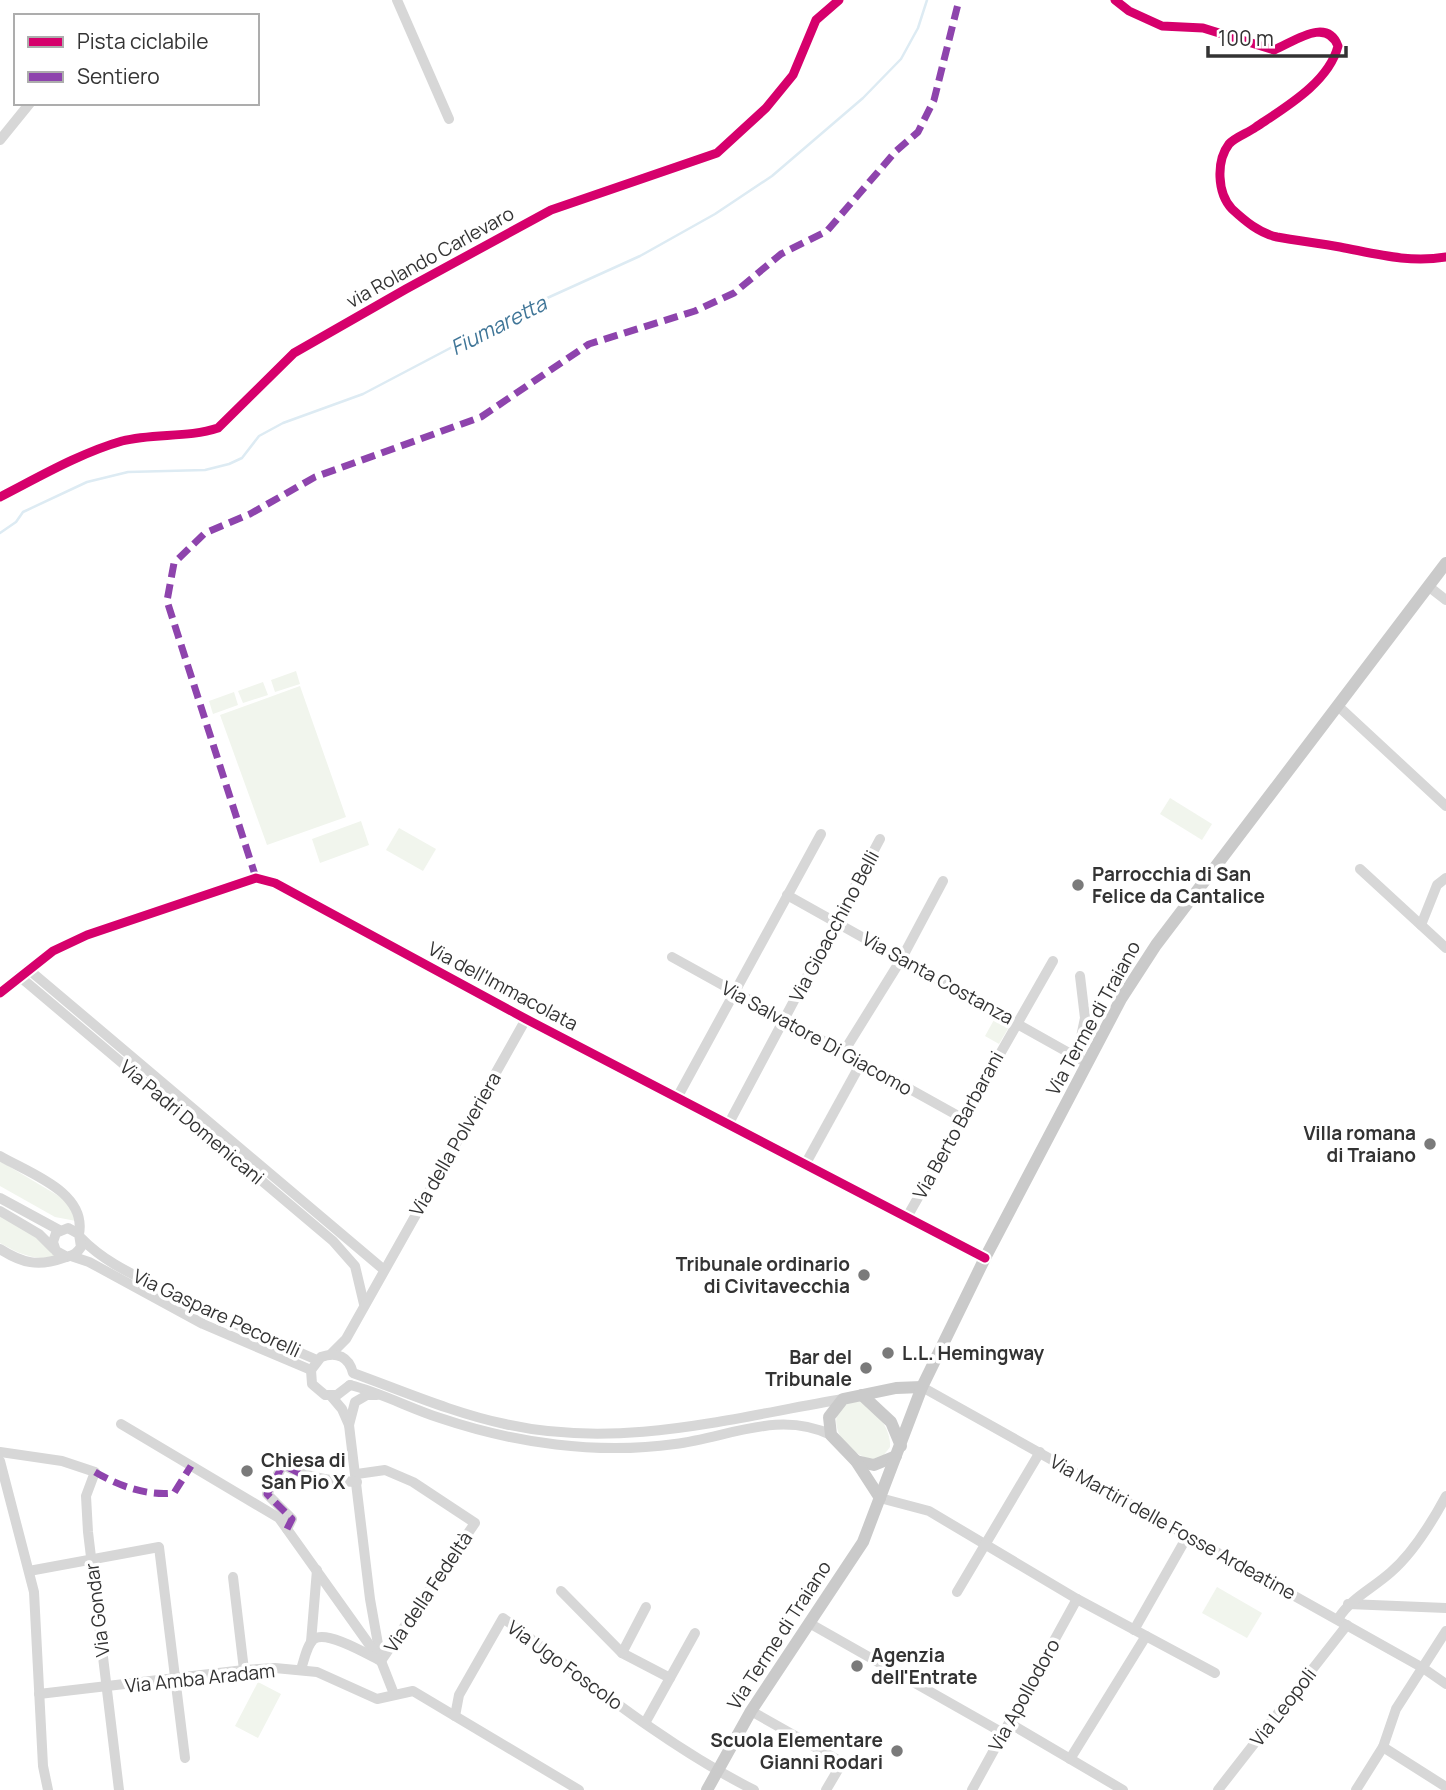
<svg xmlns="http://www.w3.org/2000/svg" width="1446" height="1790" font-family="Manrope,sans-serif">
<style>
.green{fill:#f1f5ed}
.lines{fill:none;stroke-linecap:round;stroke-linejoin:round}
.stream{stroke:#ddebf3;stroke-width:2.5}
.minor{stroke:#d7d7d7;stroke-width:10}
.major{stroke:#cacaca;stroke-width:12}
.quiet{stroke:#8e44ad;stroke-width:7;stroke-dasharray:14 7;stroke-linecap:butt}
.cycleway-casing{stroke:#fff;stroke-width:13}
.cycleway{stroke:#d6006c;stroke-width:9}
.poi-dot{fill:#7a7a7a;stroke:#fff;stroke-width:2.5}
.labels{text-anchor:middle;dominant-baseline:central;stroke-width:7;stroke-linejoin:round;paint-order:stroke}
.street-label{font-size:19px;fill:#333;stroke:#fff}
.poi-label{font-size:19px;font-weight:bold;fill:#333;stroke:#fff;text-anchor:start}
.water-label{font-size:21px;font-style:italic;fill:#3f7597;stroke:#fff}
</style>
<rect width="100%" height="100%" fill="#fff"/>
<g class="green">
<path d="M296,671L300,684L275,692L271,680Z"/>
<path d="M263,682L268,695L243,703L238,691Z"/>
<path d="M300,686L346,817L267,845L220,715Z"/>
<path d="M234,692L238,705L213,714L209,701Z"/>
<path d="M1170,798L1212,824L1202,840L1160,814Z"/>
<path d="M361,821L369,845L320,863L312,839Z"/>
<path d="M399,828L436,849L423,871L386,850Z"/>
<path d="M995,1018L1009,1027L999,1044L985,1036Z"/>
<path d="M0,1161L67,1201L76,1221L55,1217L0,1186Z"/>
<path d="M0,1215L38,1237L58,1258C34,1260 21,1255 0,1243Z"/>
<path d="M860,1401C876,1410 891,1428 890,1447L883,1456L874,1460C848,1455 825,1428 842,1403Z"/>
<path d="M1217,1587L1262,1613L1247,1638L1202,1613Z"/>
<path d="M258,1682L281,1694L258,1738L235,1726Z"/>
</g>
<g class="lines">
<path class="stream" d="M0,533L16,522L23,512L87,482L128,472L205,470L229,464L242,458L259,436L283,423L363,394L534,304L640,256L715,214L772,176L863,98L901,59L918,28L927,0"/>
<g class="minor">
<path d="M397,0L449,119"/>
<path d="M1115,0L1129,11L1162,26L1203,28L1274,50C1295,41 1327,17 1338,46C1329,82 1286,107 1256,127C1248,133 1235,137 1229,144C1216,161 1217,193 1232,209C1245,221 1259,233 1277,237C1298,241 1319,243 1340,247C1377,254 1408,263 1446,257"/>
<path d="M0,140L30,103"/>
<path d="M0,497C39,477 80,453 122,441C154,433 188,438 218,428L294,353L406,289L551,210L717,153L766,108L793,75L816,20L839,0"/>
<path d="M1428,586L1446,600"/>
<path d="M1338,706L1446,806"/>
<path d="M1360,869L1446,948"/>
<path d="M787,895L1087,1063"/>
<path d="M1421,925L1437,885L1446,878"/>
<path d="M672,957L962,1118"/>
<path d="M28,969L383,1269"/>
<path d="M19,976L333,1241L355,1266L364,1304"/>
<path d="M0,993L53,951L87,935L256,878L275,883L526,1019L985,1258"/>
<path d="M843,1053L902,958L943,881"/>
<path d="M1077,1056L1085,1018L1080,976"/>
<path d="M678,1096L821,834"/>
<path d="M729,1123L880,839"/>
<path d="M0,1156C29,1173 87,1192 79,1234"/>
<path d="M806,1163L861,1063"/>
<path d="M0,1198L59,1230"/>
<path d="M0,1211L39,1234L54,1249"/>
<path d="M907,1217L1053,961"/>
<path d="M81,1238C104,1262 134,1275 164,1290C214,1315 265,1338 317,1360"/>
<path d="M0,1249C22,1263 38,1267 63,1258C72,1255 76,1255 81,1247L79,1234L68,1228L56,1233L53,1242L56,1251L67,1257"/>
<path d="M71,1256L89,1262L203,1324L311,1370"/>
<path d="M331,1354L346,1339L526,1019"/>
<path d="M311,1370L321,1357C337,1351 349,1357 353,1373C403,1391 453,1413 505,1424C620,1450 730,1418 843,1399"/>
<path d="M311,1370L312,1384L325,1395H337L350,1385"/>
<path d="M350,1385C382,1393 409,1408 440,1418C514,1443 597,1455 675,1444C729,1437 779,1410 831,1435"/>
<path d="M922,1387L1423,1668L1446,1684"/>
<path d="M331,1396L342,1409L349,1425L370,1599L381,1661L394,1694"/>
<path d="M121,1424L279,1518L381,1661"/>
<path d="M349,1425L355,1402L367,1395H377"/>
<path d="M0,1452L62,1461L95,1472L86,1496L88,1532L119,1790"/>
<path d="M0,1461L34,1592L43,1766L48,1790"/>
<path d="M357,1474L385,1470L413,1482L475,1523L381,1661"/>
<path d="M880,1498L929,1511L1077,1599L1215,1673"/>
<path d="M287,1529L292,1519L267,1494L283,1465C308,1478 330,1481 357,1482"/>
<path d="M29,1571L159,1547L185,1758"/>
<path d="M233,1577L244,1670"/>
<path d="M561,1591L622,1653L670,1678"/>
<path d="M957,1592L1040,1452"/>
<path d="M1348,1604L1446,1608"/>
<path d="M1338,1619C1351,1598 1372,1589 1391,1572C1413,1553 1432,1522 1446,1496"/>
<path d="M809,1623L1003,1733"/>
<path d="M1134,1630L1188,1535"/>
<path d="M311,1642L317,1570"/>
<path d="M622,1653L646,1607"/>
<path d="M301,1669C304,1661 307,1644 314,1639C327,1630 367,1654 381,1661"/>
<path d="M39,1694L244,1670L275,1668L317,1672L377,1699L413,1691L579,1790"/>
<path d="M751,1711L838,1760L839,1768L826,1790"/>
<path d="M455,1716L459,1695L503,1618C584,1678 664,1745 754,1790"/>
<path d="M645,1723L695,1633"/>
<path d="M1009,1723L1123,1790"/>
<path d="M1383,1747L1446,1787"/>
<path d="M1070,1759L1146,1636"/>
<path d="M972,1790L1077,1599"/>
<path d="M1218,1790L1347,1625"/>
<path d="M1356,1790L1383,1747L1396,1709L1446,1631"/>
</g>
<g class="major">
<path d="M862,1395L891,1422L901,1446"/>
<path d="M856,1461L874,1465L896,1456"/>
<path d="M880,1498L856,1461L831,1435L829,1417L843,1399L896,1388L922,1387"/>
<path d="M707,1790L751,1711L863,1542L922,1387L985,1258L1121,999L1156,945L1446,563"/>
</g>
<g class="quiet">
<path d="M256,878L167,601L174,563L205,533L250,514L315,477L481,417L589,344L695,311L734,293L781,254L827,231L896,151L918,132L934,100L959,0"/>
<path d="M95,1472C119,1486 146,1496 174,1493L191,1466"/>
<path d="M287,1529L292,1519L267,1494L283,1465L303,1475"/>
</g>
<defs>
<g id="cycleway">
<path d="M1115,0L1129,11L1162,26L1203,28L1274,50C1295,41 1327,17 1338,46C1329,82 1286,107 1256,127C1248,133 1235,137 1229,144C1216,161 1217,193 1232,209C1245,221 1259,233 1277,237C1298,241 1319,243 1340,247C1377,254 1408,263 1446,257"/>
<path d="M0,497C39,477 80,453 122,441C154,433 188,438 218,428L294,353L406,289L551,210L717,153L766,108L793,75L816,20L839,0"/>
<path d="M0,993L53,951L87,935L256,878L275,883L526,1019L985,1258"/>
</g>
</defs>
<use href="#cycleway" class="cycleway-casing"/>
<use href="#cycleway" class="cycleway"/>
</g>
<g class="poi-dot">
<circle cx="1078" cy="885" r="7"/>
<circle cx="1430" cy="1144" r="7"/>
<circle cx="864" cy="1275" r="7"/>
<circle cx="888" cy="1353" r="7"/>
<circle cx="866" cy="1368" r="7"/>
<circle cx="247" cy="1471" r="7"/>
<circle cx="857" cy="1666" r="7"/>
<circle cx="897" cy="1751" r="7"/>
</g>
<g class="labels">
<g class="street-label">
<text transform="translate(430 257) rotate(-29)">via Rolando Carlevaro</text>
<text transform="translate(834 926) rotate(-62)">Via Gioacchino Belli</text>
<text transform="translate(938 978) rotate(29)">Via Santa Costanza</text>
<text transform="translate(503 986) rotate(28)">Via dell'Immacolata</text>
<text transform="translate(1093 1018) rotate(-61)">Via Terme di Traiano</text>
<text transform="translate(817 1038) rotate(29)">Via Salvatore Di Giacomo</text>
<text transform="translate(192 1122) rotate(40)">Via Padri Domenicani</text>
<text transform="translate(958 1125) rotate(-61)">Via Berto Barbarani</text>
<text transform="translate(455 1144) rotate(-60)">Via della Polveriera</text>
<text transform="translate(217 1313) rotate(25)">Via Gaspare Pecorelli</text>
<text transform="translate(1173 1527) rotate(29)">Via Martiri delle Fosse Ardeatine</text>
<text transform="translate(428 1592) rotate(-56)">Via della Fedeltà</text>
<text transform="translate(97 1610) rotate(-97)">Via Gondar</text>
<text transform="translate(779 1635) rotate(-57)">Via Terme di Traiano</text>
<text transform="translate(565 1665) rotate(36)">Via Ugo Foscolo</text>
<text transform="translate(200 1678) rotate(-6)">Via Amba Aradam</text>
<text transform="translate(1024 1695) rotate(-61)">Via Apollodoro</text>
<text transform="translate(1283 1707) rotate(-52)">Via Leopoli</text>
</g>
<g class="poi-label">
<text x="1092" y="874">Parrocchia di San<tspan x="1092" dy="22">Felice da Cantalice</tspan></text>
<text x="1416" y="1133" text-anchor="end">Villa romana<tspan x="1416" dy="22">di Traiano</tspan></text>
<text x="850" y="1264" text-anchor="end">Tribunale ordinario<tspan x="850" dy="22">di Civitavecchia</tspan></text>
<text x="902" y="1353">L.L. Hemingway</text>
<text x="852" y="1357" text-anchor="end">Bar del<tspan x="852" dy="22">Tribunale</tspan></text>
<text x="261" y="1460">Chiesa di<tspan x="261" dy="22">San Pio X</tspan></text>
<text x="871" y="1655">Agenzia<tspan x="871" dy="22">dell'Entrate</tspan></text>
<text x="883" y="1740" text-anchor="end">Scuola Elementare<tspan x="883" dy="22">Gianni Rodari</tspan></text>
</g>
<g class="water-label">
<text transform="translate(498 325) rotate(-27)">Fiumaretta</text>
</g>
</g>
<rect x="14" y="14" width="245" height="91" fill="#ffffff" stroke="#adadad" stroke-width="2"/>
<rect x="28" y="37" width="35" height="10" fill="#d6006c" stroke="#adadad" stroke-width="2"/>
<text x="77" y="49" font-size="21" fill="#333333">Pista ciclabile</text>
<rect x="28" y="72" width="35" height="10" fill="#8e44ad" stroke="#adadad" stroke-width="2"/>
<text x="77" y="84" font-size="21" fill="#333333">Sentiero</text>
<path d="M1208 46v10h138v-10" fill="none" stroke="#333333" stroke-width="3.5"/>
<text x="1218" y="46" font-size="21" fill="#333333" stroke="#ffffff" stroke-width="5" paint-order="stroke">100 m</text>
</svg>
